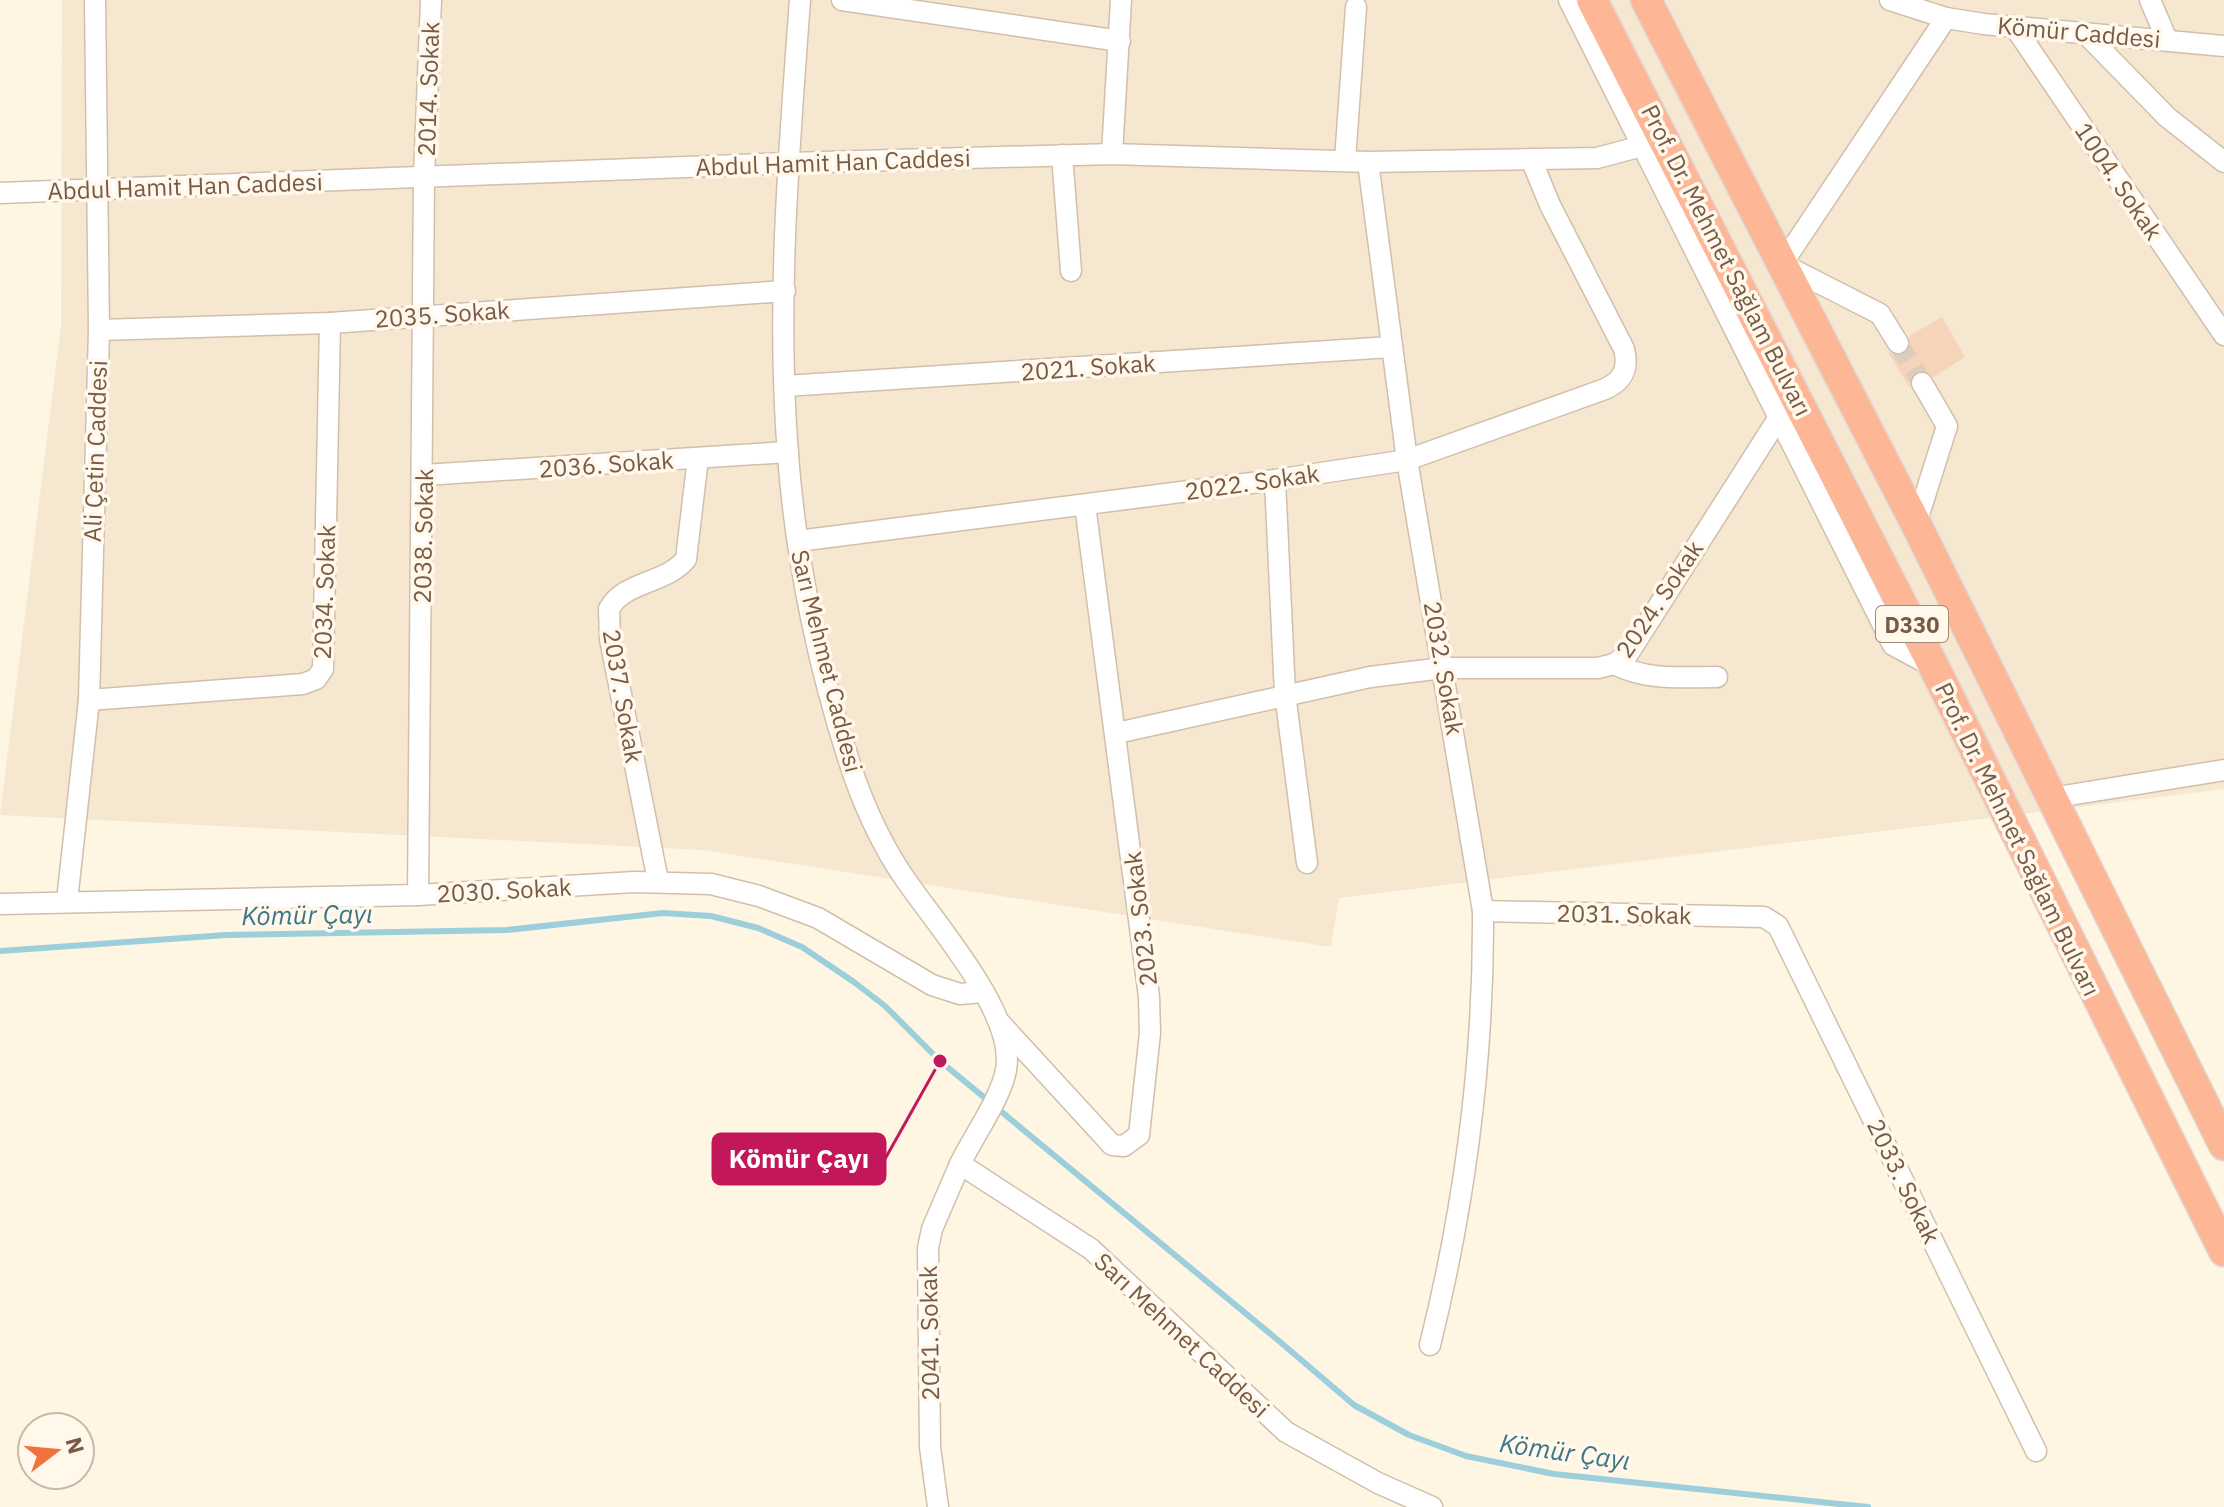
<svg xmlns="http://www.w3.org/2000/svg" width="2224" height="1507" font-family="'IBM Plex Sans',sans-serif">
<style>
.residential{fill:#f6e7d1}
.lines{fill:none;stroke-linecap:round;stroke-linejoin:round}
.stream{stroke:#9ccedc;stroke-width:6}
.building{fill:#f5d4b9}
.minor-tunnel{stroke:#dccebc;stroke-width:20;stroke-dasharray:20 10;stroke-linecap:butt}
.minor-casing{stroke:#d2bfab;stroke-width:23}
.highway-casing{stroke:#dfd8d3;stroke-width:33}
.minor{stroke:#fff;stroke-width:20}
.highway{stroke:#fdb696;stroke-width:30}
.labels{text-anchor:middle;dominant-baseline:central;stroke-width:7;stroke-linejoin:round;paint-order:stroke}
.shield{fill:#fff8eb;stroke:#a08a78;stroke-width:2}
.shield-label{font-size:22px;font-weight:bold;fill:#785b47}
.street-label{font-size:24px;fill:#785b47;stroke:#fff8eb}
.water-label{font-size:26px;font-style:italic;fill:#3c7687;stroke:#fff8eb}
.leader{fill:none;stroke:#c2185b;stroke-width:3}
.callout-dot{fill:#c2185b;stroke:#fff8eb;stroke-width:3}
.callout{fill:#c2185b;stroke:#c2185b;stroke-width:3}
.callout-label{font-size:26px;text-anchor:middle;font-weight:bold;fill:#fff}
</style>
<rect width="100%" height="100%" fill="#fef5e3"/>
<path class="residential" d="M62,0H2224V789L1339,898L1331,947L703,850L0,815L61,326Z"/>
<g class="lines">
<path class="stream" d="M0,951L226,935L507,930L663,913L711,916L758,928L802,947L854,982L885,1006L940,1061L1279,1341L1354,1405L1409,1435L1466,1456L1554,1474L1868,1507"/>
</g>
<path class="building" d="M1942,317L1965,357L1933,377L1923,370L1915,372L1909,382L1911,390L1887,350L1893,355L1904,354L1910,348L1909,336Z"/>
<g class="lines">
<path class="minor-tunnel" d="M1898,343L1922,383"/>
<defs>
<g id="minor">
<path d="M800,0C789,150 776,304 788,455C796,563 820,677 855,779C867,812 882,844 901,873C931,919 1017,1013 1006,1070C1001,1098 973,1137 960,1164L1091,1249L1286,1432L1378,1483L1432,1507"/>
<path d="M842,0L1120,41"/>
<path d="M1569,0L1893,645L1934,667"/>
<path d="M1890,0L1946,18L1984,24L2224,46"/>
<path d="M2150,0L2167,40"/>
<path d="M2014,26L2224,335"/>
<path d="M2085,33L2167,117L2224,162"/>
<path d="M1112,154L1121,0"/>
<path d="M1062,155L1071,271"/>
<path d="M1345,160L1356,7"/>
<path d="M0,193L788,163L1112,154L1368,162L1597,158L1642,146L1662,136"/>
<path d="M99,330L330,323L785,291"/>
<path d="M1898,343L1880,314L1782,264L1946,18"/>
<path d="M785,386L1391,347"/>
<path d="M424,475L788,452"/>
<path d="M1275,480L1285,694L1307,863"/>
<path d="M1916,524L1947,426L1922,383"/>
<path d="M798,541L1275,480L1407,460L1368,162"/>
<path d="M1614,664C1648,681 1680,677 1717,677"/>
<path d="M89,700L303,684L316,679L323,669L330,323"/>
<path d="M1117,733L1370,677L1443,668H1598L1614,664L1628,654L1795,392"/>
<path d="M2051,798L2224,770"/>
<path d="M658,881L610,639L609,609C624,581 666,584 686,559L698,458"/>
<path d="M418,895L424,177L431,0"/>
<path d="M67,901L89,700L99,330L95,0"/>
<path d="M0,904L418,895L634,882L711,884L759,896L818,918L932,985L960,994L983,992"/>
<path d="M1483,911L1764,917L1778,926L2036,1451"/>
<path d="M1000,1023L1112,1145L1124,1146L1139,1135L1150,1033L1149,997L1085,505"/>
<path d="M1430,1345C1465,1204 1484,1056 1483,911L1407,460L1605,389C1623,381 1629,368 1624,349L1550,205L1531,159"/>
<path d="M938,1507L930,1447L928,1248L932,1229L960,1164"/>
</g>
<g id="highway">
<path d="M1592,0L1934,667L2224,1251"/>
<path d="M1646,0L1916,524L2224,1145"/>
</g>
</defs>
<use href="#minor" class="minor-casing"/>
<use href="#highway" class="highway-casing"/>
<use href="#minor" class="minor"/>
<use href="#highway" class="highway"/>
</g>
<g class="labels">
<rect class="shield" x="1876" y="606" width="72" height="36" rx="6"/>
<g class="shield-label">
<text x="1912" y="624">D330</text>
</g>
<g class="street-label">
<text transform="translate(2079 32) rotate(5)">Kömür Caddesi</text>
<text transform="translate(428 89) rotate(-88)">2014. Sokak</text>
<text transform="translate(833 162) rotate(-2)">Abdul Hamit Han Caddesi</text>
<text transform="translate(2119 181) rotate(56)">1004. Sokak</text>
<text transform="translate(185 186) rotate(-2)">Abdul Hamit Han Caddesi</text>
<text transform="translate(1727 260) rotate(63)">Prof. Dr. Mehmet Sağlam Bulvarı</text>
<text transform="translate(442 314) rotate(-4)">2035. Sokak</text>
<text transform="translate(1088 367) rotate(-4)">2021. Sokak</text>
<text transform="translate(95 451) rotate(-88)">Ali Çetin Caddesi</text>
<text transform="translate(606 464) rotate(-4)">2036. Sokak</text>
<text transform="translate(1252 482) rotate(-8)">2022. Sokak</text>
<text transform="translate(423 536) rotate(-89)">2038. Sokak</text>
<text transform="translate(324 592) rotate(-88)">2034. Sokak</text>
<text transform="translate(1659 599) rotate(-56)">2024. Sokak</text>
<text transform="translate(827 661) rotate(76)">Sarı Mehmet Caddesi</text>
<text transform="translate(1444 668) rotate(80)">2032. Sokak</text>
<text transform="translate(623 696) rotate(80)">2037. Sokak</text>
<text transform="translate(2018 839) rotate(64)">Prof. Dr. Mehmet Sağlam Bulvarı</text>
<text transform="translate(504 890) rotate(-3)">2030. Sokak</text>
<text transform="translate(1624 914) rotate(1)">2031. Sokak</text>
<text transform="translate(1140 919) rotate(-97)">2023. Sokak</text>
<text transform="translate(1904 1181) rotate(64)">2033. Sokak</text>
<text transform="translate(929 1333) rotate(-91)">2041. Sokak</text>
<text transform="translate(1182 1335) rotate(43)">Sarı Mehmet Caddesi</text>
</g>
<g class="water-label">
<text transform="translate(307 914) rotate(-1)">Kömür Çayı</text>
<text transform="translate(1565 1451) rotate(8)">Kömür Çayı</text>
</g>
</g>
<path class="leader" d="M940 1061L885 1159"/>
<circle class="callout-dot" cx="940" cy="1061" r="8"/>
<rect class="callout" x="713" y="1134" width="172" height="50" rx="8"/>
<g class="callout-label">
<text x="799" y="1168">Kömür Çayı</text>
</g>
<g transform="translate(56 1451) rotate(74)"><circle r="38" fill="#fff8eb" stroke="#c9b9a9" stroke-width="2"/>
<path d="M0-6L14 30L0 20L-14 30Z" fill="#f1713f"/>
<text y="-12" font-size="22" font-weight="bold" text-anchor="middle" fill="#785b47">N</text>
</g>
</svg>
